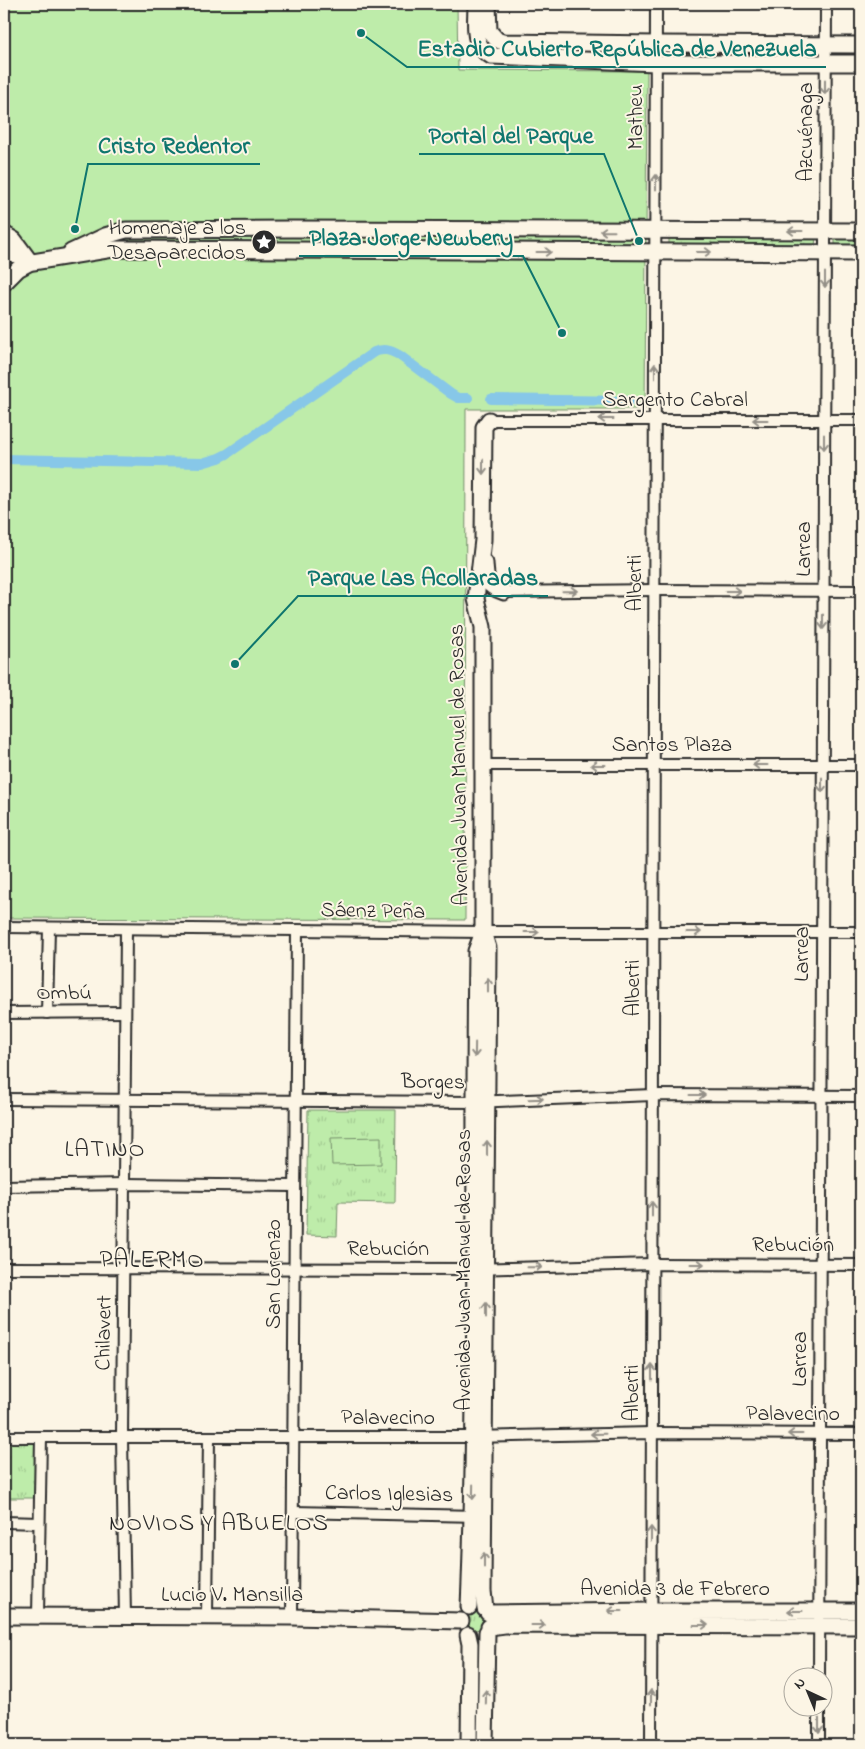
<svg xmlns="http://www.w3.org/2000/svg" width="865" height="1749" font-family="'Indie Flower',sans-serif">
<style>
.grass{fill:url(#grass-tufts);stroke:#748c6a}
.park{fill:#beecaa;stroke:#748c6a}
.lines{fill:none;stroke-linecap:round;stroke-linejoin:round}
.canal{stroke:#87c7e8;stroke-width:10}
.street-casing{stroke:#2b2b2b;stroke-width:14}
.secondary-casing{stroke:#2b2b2b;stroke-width:19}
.street{stroke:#fcf5e5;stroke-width:10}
.secondary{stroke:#fcf5e5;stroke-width:15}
.oneway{stroke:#949088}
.labels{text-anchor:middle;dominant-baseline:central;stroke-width:4;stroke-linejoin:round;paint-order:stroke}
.street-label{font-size:22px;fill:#2b2b2b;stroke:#fcf5e5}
.poi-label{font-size:22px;fill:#2b2b2b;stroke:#fcf5e5;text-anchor:end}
.neighbourhood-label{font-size:24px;letter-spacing:1px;fill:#2b2b2b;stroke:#fcf5e5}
.quarter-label{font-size:25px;letter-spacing:1px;fill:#2b2b2b;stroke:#fcf5e5}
.leader{fill:none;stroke:#0f766e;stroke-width:2}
.callout-dot{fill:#0f766e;stroke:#fcf5e5;stroke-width:2}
.callout-label{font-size:24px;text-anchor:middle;font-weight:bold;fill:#0f766e;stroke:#fcf5e5;stroke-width:4;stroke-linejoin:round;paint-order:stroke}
</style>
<defs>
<pattern id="grass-tufts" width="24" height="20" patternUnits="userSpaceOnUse" patternTransform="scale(1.25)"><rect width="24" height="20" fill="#beecaa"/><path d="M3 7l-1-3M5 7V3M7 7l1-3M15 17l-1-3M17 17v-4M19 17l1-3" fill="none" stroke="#a3cb92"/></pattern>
</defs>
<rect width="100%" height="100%" fill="#fcf5e5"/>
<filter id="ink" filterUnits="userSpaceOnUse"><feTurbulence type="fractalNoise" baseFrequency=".02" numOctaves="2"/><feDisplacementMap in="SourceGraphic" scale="10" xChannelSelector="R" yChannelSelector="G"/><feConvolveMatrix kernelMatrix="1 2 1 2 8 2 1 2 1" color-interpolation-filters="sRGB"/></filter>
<g filter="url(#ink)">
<g class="grass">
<path d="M502,46H648V55H501Z"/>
<rect x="667" y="49" width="147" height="9"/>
<path d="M816,237L815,246L669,247V238Z"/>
<path d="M835,237H861V246L835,247Z"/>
<path d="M308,1110H396L395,1203L338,1202L337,1236L306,1235Z"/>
<rect x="4" y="1442" width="31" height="56"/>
<circle cx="475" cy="1621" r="9"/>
</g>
<g class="park">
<path d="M4,4H457L458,70L647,71L645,409H466L465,920L4,918Z"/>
<path d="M381,1137V1164L332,1165L331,1138Z"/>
</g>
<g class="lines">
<g class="canal">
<path d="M491,399L633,401"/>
<path d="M4,459L202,463L219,458L227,454L374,352C383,348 390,350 399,355L451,394L458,398H468"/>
</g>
<defs>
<g id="street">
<path d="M489,420H861"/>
<path d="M504,592L654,590L861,591"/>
<path d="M483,764L490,765H861"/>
<path d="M4,927L483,932H861"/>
<path d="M4,1013L125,1012"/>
<path d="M47,1013L49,928"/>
<path d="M4,1099L474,1102L653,1095L861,1096"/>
<path d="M4,1186L125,1184L295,1186"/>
<path d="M4,1268L474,1269L652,1264L861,1265"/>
<path d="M4,1437H474L652,1433L861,1434"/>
<path d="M294,1512L478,1516"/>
<path d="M4,1522L39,1523"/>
<path d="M38,1616L41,1437"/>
<path d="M125,1617L122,1437L126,929"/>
<path d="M207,1617L209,1437"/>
<path d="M292,1617L297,930"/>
<path d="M819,1676L826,4"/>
<path d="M651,1745L656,4"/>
<path d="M819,1745V1706"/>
</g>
<g id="secondary">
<path d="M476,4C476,24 471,45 491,56L656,63H861"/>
<path d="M488,4L489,31L497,40L503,42L656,44L861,45"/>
<path d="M4,234L14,240L28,259"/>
<path d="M4,250L33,262L113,249L861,253"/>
<path d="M71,252L105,236L126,230L292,229L861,231"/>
<path d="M4,283L18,269L31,262"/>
<path d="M485,563C486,581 486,586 504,592"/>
<path d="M469,1607C478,1389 473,1170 476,951L483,932"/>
<path d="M485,1609L483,1591L488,948L483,932V627L476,599L483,540L484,427L489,420"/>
<path d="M488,1613L651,1611H861"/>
<path d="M4,1616L292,1617L461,1621"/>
<path d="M489,1627L504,1625L861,1626"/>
<path d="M468,1635L470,1644L469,1745"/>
<path d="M485,1745L487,1632"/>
</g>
</defs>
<use href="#street" class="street-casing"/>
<use href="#secondary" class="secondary-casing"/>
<use href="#street" class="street"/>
<use href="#secondary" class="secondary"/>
</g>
<defs><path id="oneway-shaft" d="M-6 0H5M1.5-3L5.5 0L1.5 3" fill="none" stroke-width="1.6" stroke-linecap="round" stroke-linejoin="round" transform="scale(1.25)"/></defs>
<g class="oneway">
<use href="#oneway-shaft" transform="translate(825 87) rotate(90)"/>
<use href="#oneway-shaft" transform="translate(656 182) rotate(-90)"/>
<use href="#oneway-shaft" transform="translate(607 231) rotate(-179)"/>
<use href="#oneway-shaft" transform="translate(795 231) rotate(180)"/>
<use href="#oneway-shaft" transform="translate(544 252)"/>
<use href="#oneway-shaft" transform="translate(704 252)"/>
<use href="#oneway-shaft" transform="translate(825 280) rotate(90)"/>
<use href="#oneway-shaft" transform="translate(655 371) rotate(-90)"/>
<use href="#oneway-shaft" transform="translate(606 419) rotate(-180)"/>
<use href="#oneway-shaft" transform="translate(760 420) rotate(-180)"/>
<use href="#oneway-shaft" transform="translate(824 442) rotate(90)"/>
<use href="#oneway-shaft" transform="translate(483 467) rotate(90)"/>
<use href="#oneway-shaft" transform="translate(570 591) rotate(-1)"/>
<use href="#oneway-shaft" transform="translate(733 591)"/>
<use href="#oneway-shaft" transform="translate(823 622) rotate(90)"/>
<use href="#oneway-shaft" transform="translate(598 765) rotate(180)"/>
<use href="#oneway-shaft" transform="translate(760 765) rotate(180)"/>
<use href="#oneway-shaft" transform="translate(822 785) rotate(90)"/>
<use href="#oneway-shaft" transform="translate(532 932)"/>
<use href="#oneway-shaft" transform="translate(694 932)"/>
<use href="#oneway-shaft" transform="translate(488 985) rotate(-90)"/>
<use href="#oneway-shaft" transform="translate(475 1050) rotate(91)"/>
<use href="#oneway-shaft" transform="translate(698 1095)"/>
<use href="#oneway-shaft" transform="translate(536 1099) rotate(-2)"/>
<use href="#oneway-shaft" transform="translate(487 1148) rotate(-90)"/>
<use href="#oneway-shaft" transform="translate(652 1209) rotate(-90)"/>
<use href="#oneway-shaft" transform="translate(697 1264)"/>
<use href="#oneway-shaft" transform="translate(535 1267) rotate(-1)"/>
<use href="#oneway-shaft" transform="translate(486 1310) rotate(-90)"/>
<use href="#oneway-shaft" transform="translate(652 1372) rotate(-90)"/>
<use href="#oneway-shaft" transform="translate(598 1434) rotate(179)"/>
<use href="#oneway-shaft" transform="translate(795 1434) rotate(-180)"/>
<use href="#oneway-shaft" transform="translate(473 1492) rotate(91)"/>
<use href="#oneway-shaft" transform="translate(651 1534) rotate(-90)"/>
<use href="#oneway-shaft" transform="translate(484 1560) rotate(-90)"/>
<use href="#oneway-shaft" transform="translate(615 1611) rotate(180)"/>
<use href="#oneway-shaft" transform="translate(795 1611) rotate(-180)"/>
<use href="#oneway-shaft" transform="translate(538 1625)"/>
<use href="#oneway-shaft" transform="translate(701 1625)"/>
<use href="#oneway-shaft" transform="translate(486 1697) rotate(-89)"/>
<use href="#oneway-shaft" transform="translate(651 1697) rotate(-90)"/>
<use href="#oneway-shaft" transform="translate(819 1726) rotate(90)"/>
</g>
</g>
<defs>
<symbol id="sight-disc" viewBox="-11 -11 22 22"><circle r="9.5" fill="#2b2b2b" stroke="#fcf5e5"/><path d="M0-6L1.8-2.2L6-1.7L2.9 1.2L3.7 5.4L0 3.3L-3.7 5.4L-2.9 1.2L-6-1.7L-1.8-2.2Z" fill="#fff"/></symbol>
</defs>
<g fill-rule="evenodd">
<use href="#sight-disc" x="250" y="228" width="28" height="28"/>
</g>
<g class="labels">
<g class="street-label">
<text transform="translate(637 117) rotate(-90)">Matheu</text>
<text transform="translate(807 132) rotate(-90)">Azcuénaga</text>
<text x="675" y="401">Sargento Cabral</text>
<text transform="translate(805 549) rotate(-90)">Larrea</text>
<text transform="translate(636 583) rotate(-90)">Alberti</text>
<text x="672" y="746">Santos Plaza</text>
<text transform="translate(460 765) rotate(-91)">Avenida Juan Manuel de Rosas</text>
<text transform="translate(373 912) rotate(1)">Sáenz Peña</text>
<text transform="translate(803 954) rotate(-90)">Larrea</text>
<text transform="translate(634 988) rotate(-90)">Alberti</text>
<text x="64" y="994">Ombú</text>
<text transform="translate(433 1083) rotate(1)">Borges</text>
<text x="793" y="1246">Rebución</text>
<text x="388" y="1250">Rebución</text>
<text transform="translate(465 1270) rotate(-90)">Avenida Juan Manuel de Rosas</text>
<text transform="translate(275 1274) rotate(-90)">San Lorenzo</text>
<text transform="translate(105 1333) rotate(-89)">Chilavert</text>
<text transform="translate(801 1359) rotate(-90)">Larrea</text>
<text transform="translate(633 1393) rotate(-90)">Alberti</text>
<text x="793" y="1415">Palavecino</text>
<text x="388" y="1419">Palavecino</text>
<text transform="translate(389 1495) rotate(1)">Carlos Iglesias</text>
<text x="675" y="1590">Avenida 3 de Febrero</text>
<text x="232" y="1596">Lucio V. Mansilla</text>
</g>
<g class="poi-label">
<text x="246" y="229">Homenaje a los<tspan x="246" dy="25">Desaparecidos</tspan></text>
</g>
<g class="neighbourhood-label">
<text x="105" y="1150">LATINO</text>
<text x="219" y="1524">NOVIOS Y ABUELOS</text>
</g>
<g class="quarter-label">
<text x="152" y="1261">PALERMO</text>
</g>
</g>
<path class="leader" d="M361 33L407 67H826M639 241L604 154H419M75 229L88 164H260M562 333L523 256H299M235 664L298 596H548"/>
<g class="callout-dot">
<circle cx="361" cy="33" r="5"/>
<circle cx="639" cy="241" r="5"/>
<circle cx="75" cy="229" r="5"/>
<circle cx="562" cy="333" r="5"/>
<circle cx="235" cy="664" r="5"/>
</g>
<g class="callout-label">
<text x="617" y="56">Estadio Cubierto República de Venezuela</text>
<text x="511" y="143">Portal del Parque</text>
<text x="174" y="153">Cristo Redentor</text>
<text x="411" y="245">Plaza Jorge Newbery</text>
<text x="423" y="585">Parque Las Acollaradas</text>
</g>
<rect width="865" height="1749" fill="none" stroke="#fcf5e5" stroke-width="20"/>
<rect x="10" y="10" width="845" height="1729" fill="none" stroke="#2b2b2b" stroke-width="2" filter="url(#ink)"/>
<g transform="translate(808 1692) rotate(316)"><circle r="24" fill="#fcf5e5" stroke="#a8a49b"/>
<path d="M0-4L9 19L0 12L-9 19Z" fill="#2b2b2b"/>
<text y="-8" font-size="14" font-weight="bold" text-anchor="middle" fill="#2b2b2b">N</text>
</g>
</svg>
